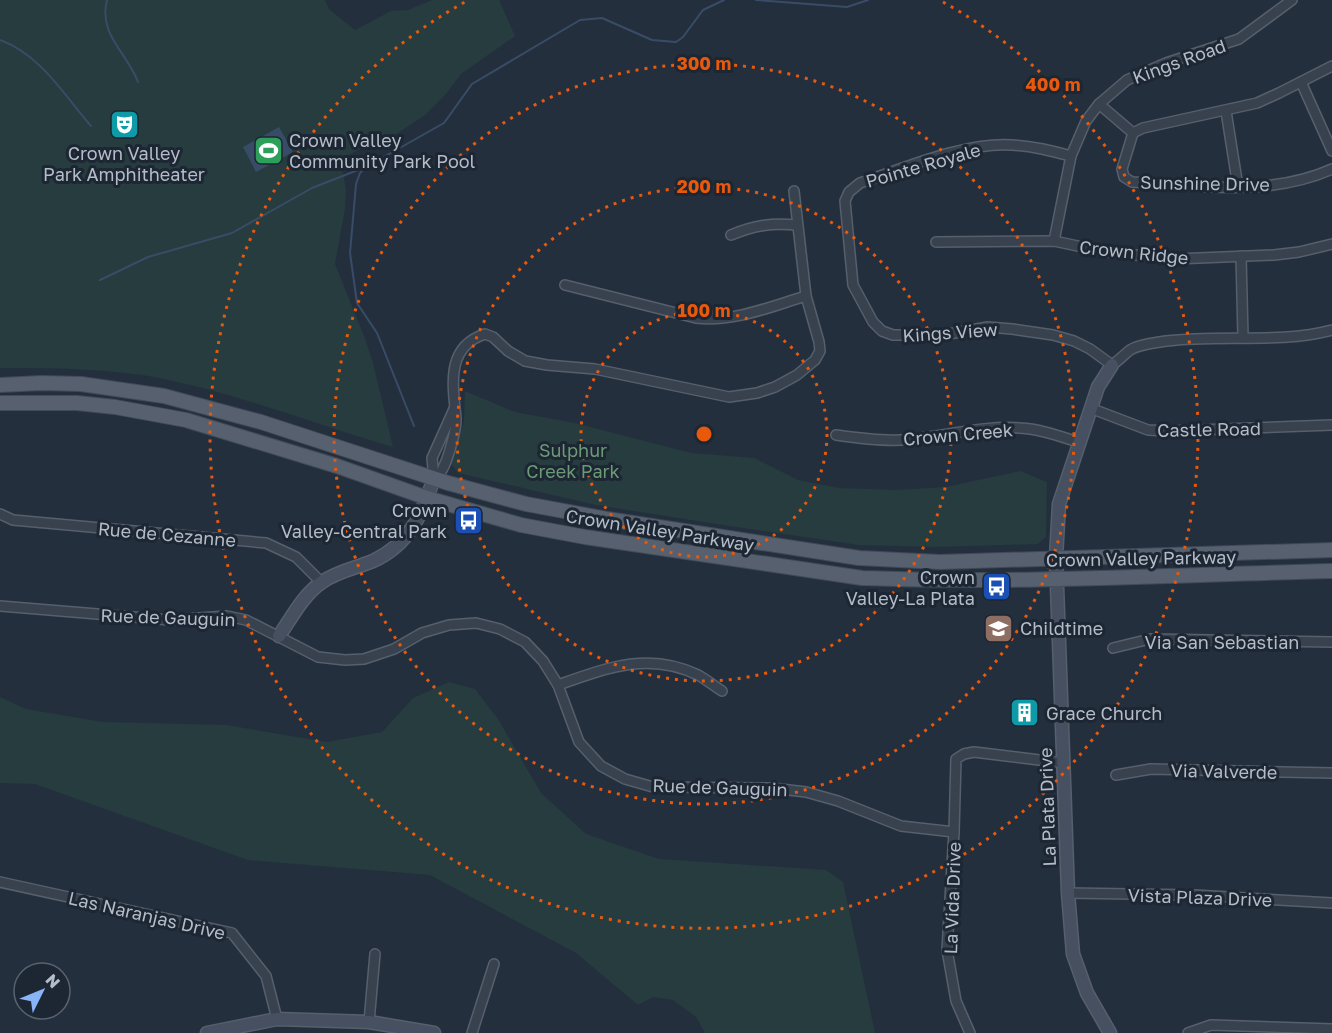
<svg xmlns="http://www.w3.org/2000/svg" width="1332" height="1033" font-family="'Golos Text',sans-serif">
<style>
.green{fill:#263c3f}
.water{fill:#394c67}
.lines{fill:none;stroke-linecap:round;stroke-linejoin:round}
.stream{stroke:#394c67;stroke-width:2}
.street-casing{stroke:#565f6c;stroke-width:12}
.secondary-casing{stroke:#565f6c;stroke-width:15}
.primary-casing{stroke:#414a57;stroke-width:16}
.street{stroke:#38414e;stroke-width:9}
.secondary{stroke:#465061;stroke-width:12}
.primary{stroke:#56606e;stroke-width:14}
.ring{fill:none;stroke:#e8590c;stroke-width:3;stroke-dasharray:3 6}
.labels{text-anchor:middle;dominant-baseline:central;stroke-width:6;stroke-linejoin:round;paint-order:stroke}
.street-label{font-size:18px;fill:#b4bcc9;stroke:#1d2633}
.poi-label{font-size:18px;fill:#b4bcc9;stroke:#1d2633;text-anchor:start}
.park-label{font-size:18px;fill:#6b9a76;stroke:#1d2633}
.centre{fill:#e8590c;stroke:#1d2633;stroke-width:3}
.ring-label{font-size:18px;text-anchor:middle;font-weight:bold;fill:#e8590c;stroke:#1d2633;stroke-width:6;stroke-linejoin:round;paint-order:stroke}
</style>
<rect width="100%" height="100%" fill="#242f3e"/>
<g class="green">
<path d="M0,0H325L329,9L355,30L391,11L408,10L432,0H499L515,36L461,74L445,95L425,115L395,135L371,142L341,160L346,191L345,209L335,264L364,336L373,363L393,447C317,425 242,395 164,379C110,368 55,368 0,368Z"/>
<path d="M465,391L515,412L575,423L691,453L754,458L798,480L839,488L895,490L946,487L1020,471L1047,482L1046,537L1038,544L936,547L859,545L729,526L596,505L458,473L451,464L464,421Z"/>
<path d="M449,682L475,689L498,719L541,793L586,834L659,859L826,870L843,882L875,1033H705L696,1017L673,1000L653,997L638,1005L576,953L430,875L248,860L35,784L0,783V697L26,709L103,722L226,725L327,742L382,732L413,698Z"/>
</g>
<path class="water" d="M279,127L293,152L256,172L243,147Z"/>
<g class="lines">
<g class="stream">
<path d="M107,0C98,35 127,52 138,82"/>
<path d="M756,0L847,7L868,0"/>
<path d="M0,40C41,55 64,95 91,126"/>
<path d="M100,280L148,257L232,233L312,188L363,168"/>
<path d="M414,426L377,333L357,303L350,253L356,184L360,173L366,167L444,123L472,84L580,20L602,18L652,40L676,42L683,37L703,10L724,0"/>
</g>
<defs>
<g id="street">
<path d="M1301,82L1332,151"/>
<path d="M1099,104L1133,133L1122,169L1124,177L1132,182C1197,186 1270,197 1332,169"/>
<path d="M1226,111L1238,187"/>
<path d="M1133,133L1143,128L1257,103L1279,93L1332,66"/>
<path d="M1071,156C1052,151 1033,146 1012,145C964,142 905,168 860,183L849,192L845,201L853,285L873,322L882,331L893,335H943L988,327L1012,329L1053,335L1074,341L1090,349L1112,365C1118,361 1124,355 1130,350C1139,344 1155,343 1166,341C1220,334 1279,344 1332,330"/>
<path d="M731,235C755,225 771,223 797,225"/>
<path d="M1054,241L1071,156L1086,121L1099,104L1127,80L1166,63L1239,39L1292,0"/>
<path d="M936,242L1054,241L1106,252L1175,259L1274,255L1299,252L1332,244"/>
<path d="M1241,256L1243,337"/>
<path d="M565,285L696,318C735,322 769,307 806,296"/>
<path d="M1090,408L1148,430L1169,431L1332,425"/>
<path d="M836,435C857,438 879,441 900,440C940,438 980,425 1020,428C1040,429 1059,436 1078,442"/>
<path d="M434,478C437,475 442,472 443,468C448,459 457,428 456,418C453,386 445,347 485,334L493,337L508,351L525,361L547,365L595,369L729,397L757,393L775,387L797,375L815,360L820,351L819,342L806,296L794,191"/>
<path d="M434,478L432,458L454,409"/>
<path d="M0,514L13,520L266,543L296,557L321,582"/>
<path d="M0,606L170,620L227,616L246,620L318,657L345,660L364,659L394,649L422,633L449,625L476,623L500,629L525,642L543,661L558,685L579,742L601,766L625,779L653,787L772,788L806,792L838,801L901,826L954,832"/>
<path d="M1113,648L1150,639L1332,642"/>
<path d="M558,685C606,668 649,651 698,675C707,680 714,686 722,691"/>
<path d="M1116,775L1151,769L1332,773"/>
<path d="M0,882L232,933L266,976L277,1019"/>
<path d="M1068,893L1194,895L1332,903"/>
<path d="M369,1022L375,954"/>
<path d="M472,1033L494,964"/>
<path d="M970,1033L956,1001L947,950L954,832L956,759L964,754L974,752L1064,763"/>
<path d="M1188,1033L1211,1025L1332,1029"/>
</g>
<g id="secondary">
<path d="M279,636C292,617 303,595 322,582C338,571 356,568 373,561C410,544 422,514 434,478"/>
<path d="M207,1033L277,1019L369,1022L434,1033"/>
<path d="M1110,1033L1087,993L1073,954L1068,893L1056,558L1059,504L1098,387L1112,365"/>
</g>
<g id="primary">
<path d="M0,385L41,383L81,384L164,396L261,422L448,483L526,504L607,519L859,558L940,562L1332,550"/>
<path d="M0,403H77L115,407L186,420L337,466L427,498L521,525L585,537L862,578C1018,584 1176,575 1332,571"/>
</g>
</defs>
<use href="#street" class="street-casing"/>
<use href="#secondary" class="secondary-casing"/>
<use href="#primary" class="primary-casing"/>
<use href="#street" class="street"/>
<use href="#secondary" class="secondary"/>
<use href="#primary" class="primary"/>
</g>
<g class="ring">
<circle cx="704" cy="434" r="123"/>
<circle cx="704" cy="434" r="247"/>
<circle cx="704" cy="434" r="370"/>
<path d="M943 2A494 494 0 1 1 465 2"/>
</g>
<defs>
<symbol id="theatre-square" viewBox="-11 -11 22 22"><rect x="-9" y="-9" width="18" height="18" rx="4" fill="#0f9aa8" stroke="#1d2633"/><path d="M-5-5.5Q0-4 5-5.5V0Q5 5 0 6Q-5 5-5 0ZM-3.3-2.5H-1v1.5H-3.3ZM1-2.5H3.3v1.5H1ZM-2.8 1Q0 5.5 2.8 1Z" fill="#fff"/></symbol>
<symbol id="stadium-square" viewBox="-11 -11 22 22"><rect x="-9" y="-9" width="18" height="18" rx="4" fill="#2e9e5b" stroke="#1d2633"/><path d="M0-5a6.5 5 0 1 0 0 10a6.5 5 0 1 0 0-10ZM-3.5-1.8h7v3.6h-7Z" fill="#fff"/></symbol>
<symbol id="bus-square" viewBox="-11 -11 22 22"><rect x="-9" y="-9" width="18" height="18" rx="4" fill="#1a4fb4" stroke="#1d2633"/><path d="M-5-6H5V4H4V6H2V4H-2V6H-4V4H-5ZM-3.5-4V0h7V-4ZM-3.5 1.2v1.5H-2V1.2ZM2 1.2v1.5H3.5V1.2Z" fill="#fff"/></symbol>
<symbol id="school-square" viewBox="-11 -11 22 22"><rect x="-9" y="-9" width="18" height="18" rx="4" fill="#8d6e63" stroke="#1d2633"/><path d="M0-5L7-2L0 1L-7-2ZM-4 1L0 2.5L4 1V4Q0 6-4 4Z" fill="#fff"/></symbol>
<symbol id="building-square" viewBox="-11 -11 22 22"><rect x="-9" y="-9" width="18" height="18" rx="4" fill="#0f9aa8" stroke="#1d2633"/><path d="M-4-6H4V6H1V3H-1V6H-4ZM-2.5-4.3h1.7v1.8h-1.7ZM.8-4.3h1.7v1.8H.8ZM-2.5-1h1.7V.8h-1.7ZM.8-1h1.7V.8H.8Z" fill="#fff"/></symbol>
</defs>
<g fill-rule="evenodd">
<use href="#theatre-square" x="108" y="108" width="33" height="33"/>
<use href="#stadium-square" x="252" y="134" width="33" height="33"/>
<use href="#bus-square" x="452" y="504" width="33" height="33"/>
<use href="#bus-square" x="980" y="570" width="33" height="33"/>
<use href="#school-square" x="982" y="612" width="33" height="33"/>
<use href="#building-square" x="1008" y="696" width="33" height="33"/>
</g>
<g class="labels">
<g class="street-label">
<text transform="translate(1179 61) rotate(-20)">Kings Road</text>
<text transform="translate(923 165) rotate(-16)">Pointe Royale</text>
<text transform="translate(1205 183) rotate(1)">Sunshine Drive</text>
<text transform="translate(1134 252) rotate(6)">Crown Ridge</text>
<text transform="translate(950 332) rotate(-4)">Kings View</text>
<text transform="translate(1209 429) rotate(-1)">Castle Road</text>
<text transform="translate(958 434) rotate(-5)">Crown Creek</text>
<text transform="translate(660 530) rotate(9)">Crown Valley Parkway</text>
<text transform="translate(167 534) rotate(5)">Rue de Cezanne</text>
<text transform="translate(1141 558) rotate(-1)">Crown Valley Parkway</text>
<text transform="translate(168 617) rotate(2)">Rue de Gauguin</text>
<text x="1222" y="642">Via San Sebastian</text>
<text transform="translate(1224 771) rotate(1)">Via Valverde</text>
<text transform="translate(720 787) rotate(2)">Rue de Gauguin</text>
<text transform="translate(1047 807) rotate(-92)">La Plata Drive</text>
<text transform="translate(1200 897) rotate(2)">Vista Plaza Drive</text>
<text transform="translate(952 898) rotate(-88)">La Vida Drive</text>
<text transform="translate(147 915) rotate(13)">Las Naranjas Drive</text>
</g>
<g class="poi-label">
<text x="289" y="140">Crown Valley<tspan x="289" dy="21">Community Park Pool</tspan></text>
<text x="124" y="153" text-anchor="middle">Crown Valley<tspan x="124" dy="21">Park Amphitheater</tspan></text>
<text x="447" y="510" text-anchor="end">Crown<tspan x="447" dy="21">Valley-Central Park</tspan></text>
<text x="975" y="577" text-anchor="end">Crown<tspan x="975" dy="21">Valley-La Plata</tspan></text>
<text x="1020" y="628">Childtime</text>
<text x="1046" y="713">Grace Church</text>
</g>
<g class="park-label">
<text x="573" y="450">Sulphur<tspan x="573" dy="21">Creek Park</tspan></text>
</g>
</g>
<circle cx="704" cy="434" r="9" class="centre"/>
<g class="ring-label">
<text x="704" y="70">300 m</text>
<text x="1053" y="91">400 m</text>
<text x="704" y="193">200 m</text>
<text x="704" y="317">100 m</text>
</g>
<g transform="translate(42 991) rotate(47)"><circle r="28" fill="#1d2633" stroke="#59626f" stroke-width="1.5"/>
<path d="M0-4.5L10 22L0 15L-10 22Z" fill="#8ab4f8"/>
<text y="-9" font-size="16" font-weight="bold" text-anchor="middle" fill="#b4bcc9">N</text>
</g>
</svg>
